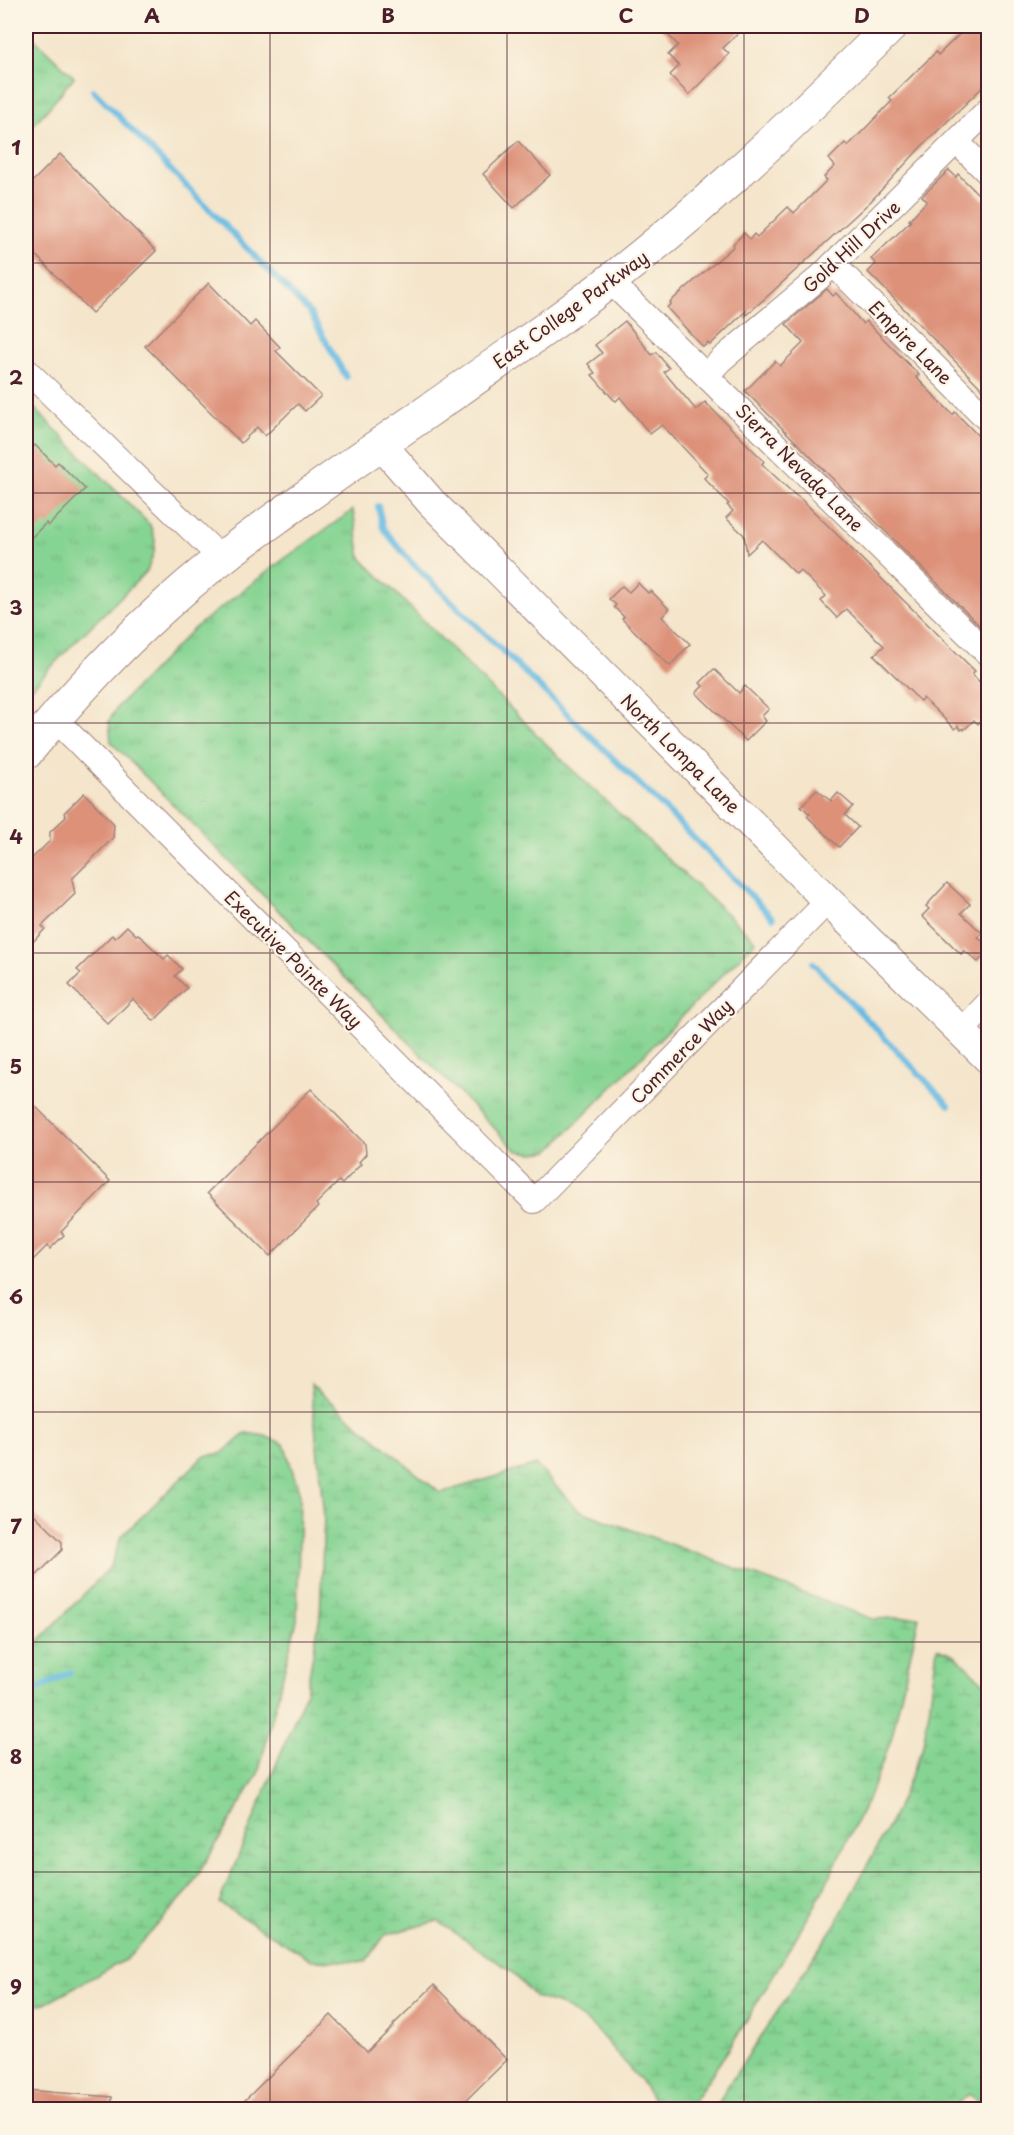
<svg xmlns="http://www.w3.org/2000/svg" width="1014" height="2135" font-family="'Playpen Sans',sans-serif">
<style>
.grass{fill:url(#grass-tufts);stroke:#687a5f;stroke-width:1.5}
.wetland{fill:url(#wetland-marsh);stroke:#687a5f;stroke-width:1.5}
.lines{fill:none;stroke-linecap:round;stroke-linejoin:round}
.stream{stroke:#65bae2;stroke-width:6}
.building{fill:#dd9179}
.minor-casing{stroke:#9f827b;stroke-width:26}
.tertiary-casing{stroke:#9f827b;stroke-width:32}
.secondary-casing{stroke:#9f827b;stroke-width:35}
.minor{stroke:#fff;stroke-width:24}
.tertiary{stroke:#fff;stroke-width:30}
.secondary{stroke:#fff;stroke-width:33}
.grid{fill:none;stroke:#4a1f2b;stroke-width:1.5;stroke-opacity:0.55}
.labels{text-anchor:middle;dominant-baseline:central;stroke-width:4.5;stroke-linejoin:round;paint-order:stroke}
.street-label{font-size:18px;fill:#4a1f2b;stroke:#fcf5e5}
.neatline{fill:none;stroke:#4a1f2b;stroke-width:2}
.grid-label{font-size:20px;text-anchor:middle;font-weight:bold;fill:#4a1f2b}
</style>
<defs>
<pattern id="grass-tufts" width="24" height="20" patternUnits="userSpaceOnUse" patternTransform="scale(1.5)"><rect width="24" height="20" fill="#86d493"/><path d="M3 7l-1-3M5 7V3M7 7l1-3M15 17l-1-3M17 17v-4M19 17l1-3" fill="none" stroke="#75b67f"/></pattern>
<pattern id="wetland-marsh" width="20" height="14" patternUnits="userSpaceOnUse" patternTransform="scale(1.5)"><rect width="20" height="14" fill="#86d493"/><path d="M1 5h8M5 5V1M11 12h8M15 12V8" fill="none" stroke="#75b67f"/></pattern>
</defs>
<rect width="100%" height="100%" fill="#fcf5e5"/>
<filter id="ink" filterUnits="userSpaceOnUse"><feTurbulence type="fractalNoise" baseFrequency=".0167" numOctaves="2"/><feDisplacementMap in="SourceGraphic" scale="12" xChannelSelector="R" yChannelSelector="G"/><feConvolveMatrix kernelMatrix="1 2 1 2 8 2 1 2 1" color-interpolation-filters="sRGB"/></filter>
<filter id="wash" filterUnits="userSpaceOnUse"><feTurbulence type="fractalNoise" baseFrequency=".008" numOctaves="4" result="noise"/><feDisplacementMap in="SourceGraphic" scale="24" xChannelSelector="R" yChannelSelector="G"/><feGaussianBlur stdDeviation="1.35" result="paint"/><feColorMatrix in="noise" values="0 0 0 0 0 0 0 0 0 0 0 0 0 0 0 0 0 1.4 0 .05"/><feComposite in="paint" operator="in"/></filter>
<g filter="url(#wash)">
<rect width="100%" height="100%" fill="#f4e5cb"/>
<g class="grass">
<path d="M26,31L74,77L47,110L26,132Z"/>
<path d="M26,403L31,405L150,525L155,540L154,552L147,571L69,648L26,694Z"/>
<path d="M353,510L361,558L566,764L756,941L549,1151L534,1153L517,1151L111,742L109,721L118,706L193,629L284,559Z"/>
</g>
<g class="wetland">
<path d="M311,1385L440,1493L536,1465L578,1510L873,1619L919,1617L891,1740L870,1794L816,1904L731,2046L688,2109H659L642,2083L594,2027L563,2006L535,1997L512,1972L438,1921L385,1935L366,1962L312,1960L219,1903L306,1692L320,1617L324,1517Z"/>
<path d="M246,1433L265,1436L284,1444L300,1494L297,1620L258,1774L189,1890L127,1959L45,2003L26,2009V1654L111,1566L121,1537L204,1456L222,1453Z"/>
<path d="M937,1648L955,1655L988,1687V2109L969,2094L951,2109H716L726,2089L836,1923L893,1817L922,1749L929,1711Z"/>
</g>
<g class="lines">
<g class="stream">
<path d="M93,90L310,313L346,377"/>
<path d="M378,506L383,528L411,562L659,803L773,918"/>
<path d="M813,963L949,1105"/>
<path d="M26,1696L70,1672"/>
</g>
</g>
<g id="blocks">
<g class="building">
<path d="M659,26H746L723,48L729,54L689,95L670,75L679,66L668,55L678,45Z"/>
<path d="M968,26H988V82L922,146L871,201L771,293L745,316L746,311L710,345L708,343L703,347L667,308L671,303L670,302L734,246L733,244L744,233L750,239L754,234L757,237L788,207L794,213L827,180L824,177L835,166L829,159L845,143L848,146L892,101L889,98L936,52L938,55Z"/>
<path d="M518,141L550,175L514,208L483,174Z"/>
<path d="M60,154L156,251L92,313L26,245V188Z"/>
<path d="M949,170L956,177L958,174L988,204V395L868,272L876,264L871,259L911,221L909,220L927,201L922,196Z"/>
<path d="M209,283L250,326L255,321L280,347L276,351L321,396L305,411L298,404L265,436L257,427L241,443L145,346Z"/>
<path d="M827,289L833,296L836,293L863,324L866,321L919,375L916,377L953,415L955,412L988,446V634L745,391L775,361L780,366L803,343L786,324Z"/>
<path d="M625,321L652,355L656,352L669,368L664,372L696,410L705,402L764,461L762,464L794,494L802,500L975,671L972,674L988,691V713L978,724L974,720L964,730L963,728L961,730L958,726L955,729L923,698L920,701L874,655L884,646L846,609L837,618L821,601L826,596L800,570L796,574L762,540L747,554L744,535L726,518L733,511L727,505L729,504L704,478L708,474L662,425L650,434L620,397L616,401L613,399L592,375L595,373L588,364L602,353L595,345Z"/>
<path d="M26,440L33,447L35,445L55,465L58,462L85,489L48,526L46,523L26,543Z"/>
<path d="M638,583L648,593L651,591L669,609L662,617L690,644L670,666L622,619L624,617L614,607L616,605L609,599L622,586L629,592Z"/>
<path d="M714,669L739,693L745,686L769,709L762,716L766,721L746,741L696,693L703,686L700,683Z"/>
<path d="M817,790L831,801L838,793L853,806L845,815L858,827L839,847L807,816L810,814L801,806Z"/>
<path d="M84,793L114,824L113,838L72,879L75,894L42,926L45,929L26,949V864L50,841V832L66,817L64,813Z"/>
<path d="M947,883L970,904L961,913L982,933L978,937L988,946V951L978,962L964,950L961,954L922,916L929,909L926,906Z"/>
<path d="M127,926L136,935L138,934L164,959L168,955L182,969L175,976L187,988L154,1021L133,999L108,1024L69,985L81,973L77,970L112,935L115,938Z"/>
<path d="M311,1089L365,1144L366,1154L359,1162L361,1164L342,1184L339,1181L316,1204L318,1207L270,1256L207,1193Z"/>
<path d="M26,1097L110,1181L61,1232L64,1235L50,1249L47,1246L26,1267Z"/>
<path d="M26,1506L62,1542V1550L26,1586Z"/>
<path d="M434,1985L507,2060L457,2109H236L331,2015L367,2052L394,2026L393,2025Z"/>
<path d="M26,2090L112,2097L111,2109H26Z"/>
</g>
</g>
</g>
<g filter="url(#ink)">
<use href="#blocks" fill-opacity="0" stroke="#9f827b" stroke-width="1.5"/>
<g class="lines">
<defs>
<g id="minor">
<path d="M957,142L988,173"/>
<path d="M833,264L988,420"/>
<path d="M610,281L988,654"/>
<path d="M26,370L221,558"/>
<path d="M707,375L721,360L820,277L988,110"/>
<path d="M54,718L534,1201L828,901"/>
<path d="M962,1031L988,1003"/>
</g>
<path id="tertiary" d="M380,443L431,502L828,901L988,1058"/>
<path id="secondary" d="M26,753C72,696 123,642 179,593C216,560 257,532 297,503C385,439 476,380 563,316C682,230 788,129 891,26"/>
</defs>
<use href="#minor" class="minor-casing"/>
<use href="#tertiary" class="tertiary-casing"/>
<use href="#secondary" class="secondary-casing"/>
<use href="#minor" class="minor"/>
<use href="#tertiary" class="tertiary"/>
<use href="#secondary" class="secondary"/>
</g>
</g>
<path class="grid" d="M270,26V2110M507,26V2110M744,26V2110M26,263H988M26,493H988M26,723H988M26,953H988M26,1182H988M26,1412H988M26,1642H988M26,1872H988"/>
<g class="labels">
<g class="street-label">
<text transform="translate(851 246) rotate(-43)">Gold Hill Drive</text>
<text transform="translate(570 309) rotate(-36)">East College Parkway</text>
<text transform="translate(911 342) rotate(45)">Empire Lane</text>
<text transform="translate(800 467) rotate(45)">Sierra Nevada Lane</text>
<text transform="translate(681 753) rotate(45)">North Lompa Lane</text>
<text transform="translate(294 959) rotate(45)">Executive Pointe Way</text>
<text transform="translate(681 1051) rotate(-46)">Commerce Way</text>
</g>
</g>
<rect width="1014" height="2135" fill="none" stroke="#fcf5e5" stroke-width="66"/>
<rect x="33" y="33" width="948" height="2069" class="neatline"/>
<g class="grid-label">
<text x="152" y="23">A</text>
<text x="388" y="23">B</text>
<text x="626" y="23">C</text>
<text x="862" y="23">D</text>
<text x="16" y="155">1</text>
<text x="16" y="385">2</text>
<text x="16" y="615">3</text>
<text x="16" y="844">4</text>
<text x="16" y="1074">5</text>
<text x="16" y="1304">6</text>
<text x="16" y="1534">7</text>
<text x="16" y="1764">8</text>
<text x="16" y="1994">9</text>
</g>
</svg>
